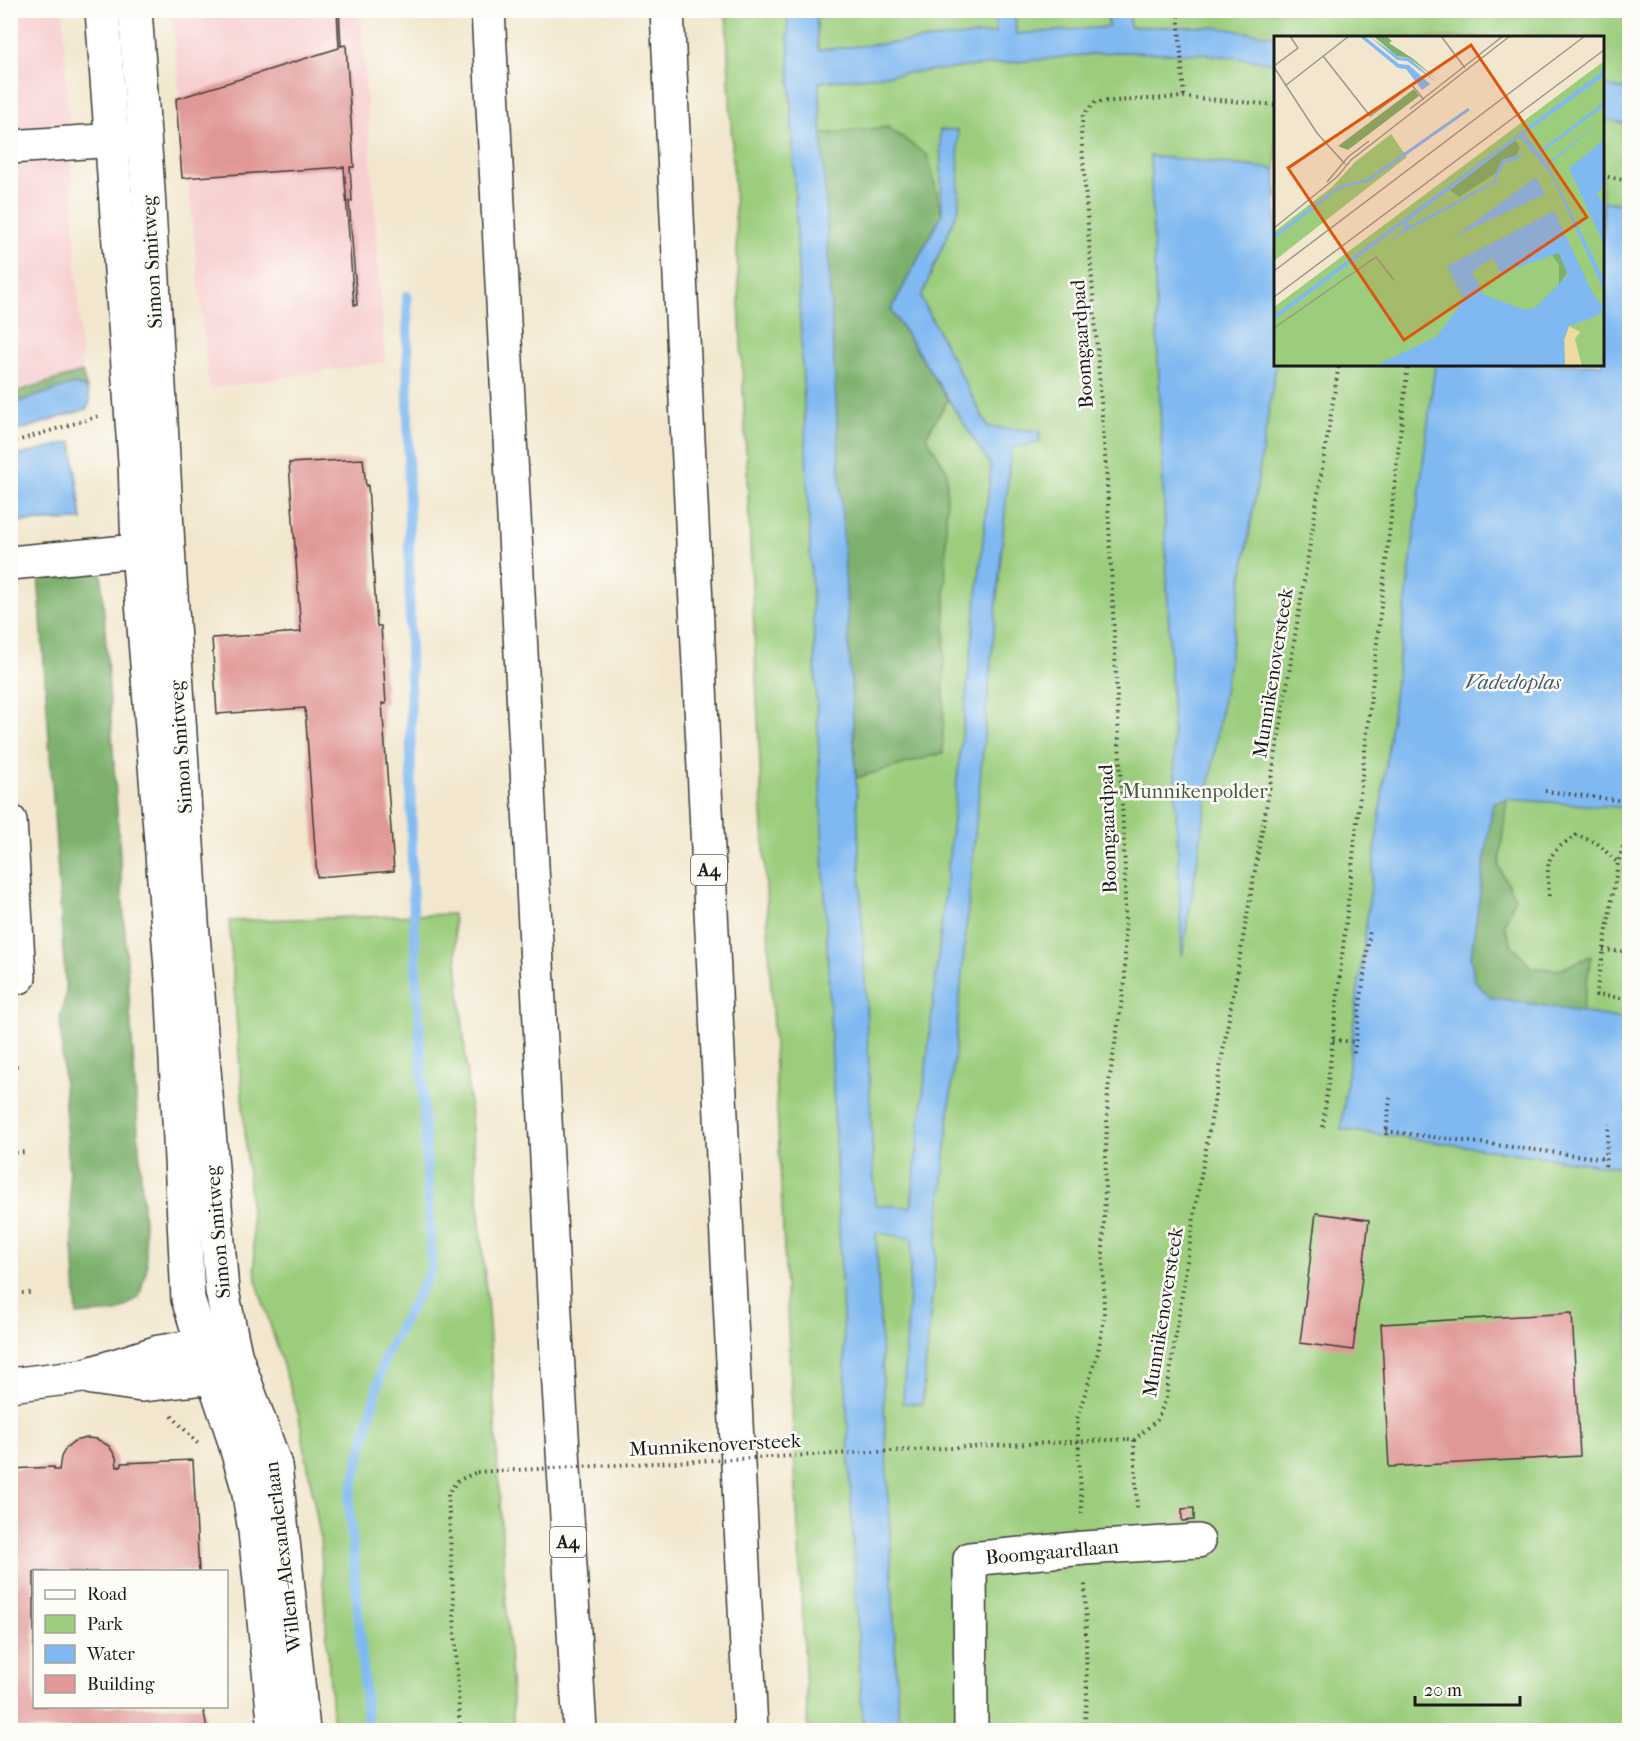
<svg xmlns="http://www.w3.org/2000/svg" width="1640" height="1741" font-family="'IM FELL French Canon',serif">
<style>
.built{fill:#f7cfd0}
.green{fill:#9bcd7d;stroke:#5c744c;stroke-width:1.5;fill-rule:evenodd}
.forest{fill:#7cb06c;stroke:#4c6644;stroke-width:1.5}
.water{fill:#80b9f1;stroke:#4e6a86;stroke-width:1.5}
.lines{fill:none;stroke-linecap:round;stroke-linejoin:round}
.stream{stroke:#80b9f1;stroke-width:10}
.ferry{stroke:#445b71;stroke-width:1.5;stroke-dasharray:8 6;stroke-linecap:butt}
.building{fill:#e09896}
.minor-casing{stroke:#3c3a37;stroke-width:36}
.highway-casing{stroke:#3c3a37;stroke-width:36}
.path{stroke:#3c3a37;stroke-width:4;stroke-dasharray:1.5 4.5;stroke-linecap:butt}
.minor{stroke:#fff;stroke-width:33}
.highway{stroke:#fff;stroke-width:33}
.path-bridge{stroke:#3c3a37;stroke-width:4;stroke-dasharray:1.5 4.5;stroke-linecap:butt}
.labels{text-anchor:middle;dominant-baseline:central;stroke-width:5;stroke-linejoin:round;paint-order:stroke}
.shield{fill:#fdfcf7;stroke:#605f5e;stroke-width:1.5}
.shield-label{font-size:18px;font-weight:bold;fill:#1c1c1c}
.street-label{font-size:20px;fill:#1c1c1c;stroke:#fdfcf7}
.park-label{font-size:20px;fill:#485a3e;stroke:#fdfcf7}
.water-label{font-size:21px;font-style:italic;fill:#445b71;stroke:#fdfcf7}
.inset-river{fill:none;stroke:#80b9f1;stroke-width:3}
.inset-road{fill:none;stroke:#9c9687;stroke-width:1.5}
.view{fill:#de560d;fill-opacity:0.15;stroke:#de560d;stroke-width:3}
.inset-edge{fill:none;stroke:#1c1c1c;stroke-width:3}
</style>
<rect width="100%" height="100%" fill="#fdfcf7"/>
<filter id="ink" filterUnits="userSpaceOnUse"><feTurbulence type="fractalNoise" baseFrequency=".0167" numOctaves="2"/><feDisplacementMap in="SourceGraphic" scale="12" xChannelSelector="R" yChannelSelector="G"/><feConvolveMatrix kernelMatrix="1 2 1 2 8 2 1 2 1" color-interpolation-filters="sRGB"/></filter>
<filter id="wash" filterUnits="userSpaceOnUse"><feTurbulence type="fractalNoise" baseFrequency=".008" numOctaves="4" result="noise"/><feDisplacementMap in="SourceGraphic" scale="24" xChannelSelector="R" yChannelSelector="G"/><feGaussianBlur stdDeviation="1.35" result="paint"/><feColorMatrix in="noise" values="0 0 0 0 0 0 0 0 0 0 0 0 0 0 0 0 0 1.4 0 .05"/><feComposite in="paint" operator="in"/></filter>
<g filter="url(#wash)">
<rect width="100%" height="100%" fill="#f2e7ce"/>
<g class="built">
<path d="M11,11H63L82,372L11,391Z"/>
<path d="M171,11H361L385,362L209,389Z"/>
</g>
<g class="green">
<path d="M726,11H1629V1730H808L762,808ZM1276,38H1602V364H1276Z"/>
<path d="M453,914L489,1324L514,1730H333L320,1536L299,1416L256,1280L229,921Z"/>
</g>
<g class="forest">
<path d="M888,127L928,156L942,214L891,310L948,400L926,436L947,471L943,753L856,778L820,134Z"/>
<path d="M82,372L87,389L75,384L11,404V393Z"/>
<path d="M101,568L147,1268L139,1297L117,1312L77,1315L60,1018L66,994L38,573Z"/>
<path d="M1507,799L1499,867L1515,898L1504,925L1513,947L1531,967L1559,970L1591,956L1582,1013L1490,997L1474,980L1471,956L1492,802Z"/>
</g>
<g class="water">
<path d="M995,10L1015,11L1016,34L1108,27V11L1129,10L1130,27H1213L1281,37L1276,38L1275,63L1207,54L1114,52L819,82L856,778L875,1205L911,1207L991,466L891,310L942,214L940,130H958L959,207L921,298L988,427L1039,431L1040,442L1011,448L922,1404L903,1403L912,1239L876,1232L899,1730H863L850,1482L787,11H816L818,50L996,33Z"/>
<path d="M1602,86L1629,90V124L1603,119Z"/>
<path d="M1150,156L1276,169V365L1182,957Z"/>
<path d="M1603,201L1630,205L1629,803L1628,808L1507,799L1493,802L1471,956L1474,980L1490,997L1629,1020V1169L1341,1129L1435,365L1602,364Z"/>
<path d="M75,384L87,389L90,402L86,409L11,433V404Z"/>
<path d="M72,442L82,520L11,522V457Z"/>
</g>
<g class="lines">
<path class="stream" d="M368,1730L349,1501L385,1356L432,1268L412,884L407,296"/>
<path class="ferry" d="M1620,1168L1630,1081"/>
</g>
<g id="blocks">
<g class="building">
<path d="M337,10H339L341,46L346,45L354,167H350L352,201H349L357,305H354L344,167L182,178L176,99L339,48Z"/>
<path d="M363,459L366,486L368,485L377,626H381L386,704L382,703L394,871L317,877L305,708L217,714L212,638L301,632L289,463Z"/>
<path d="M1316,1213L1369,1220L1353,1350L1300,1343Z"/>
<path d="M1572,1313L1580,1456L1389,1467L1381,1324Z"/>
<path d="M87,1438L97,1439L109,1446L116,1457L117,1467L122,1466V1463L193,1460L199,1572H34V1706H203L207,1730H10V1469L54,1467V1470H59L61,1457L66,1448L74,1441Z"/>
<path d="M1194,1508V1520L1182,1521V1509Z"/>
</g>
</g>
</g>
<g filter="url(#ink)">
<use href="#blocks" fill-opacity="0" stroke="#3c3a37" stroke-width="1.5"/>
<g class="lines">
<defs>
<g id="minor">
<path d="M102,10L135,462L138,551L172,980L188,1299L213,1377L230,1426L248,1488L255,1531L275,1730"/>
<path d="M135,10L148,190L168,547L192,922L222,1291L235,1354L275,1465L303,1730"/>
<path d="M10,147L131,139"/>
<path d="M10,563L158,549"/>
<path d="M10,821L19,977H10"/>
<path d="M92,1378L141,1385L213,1377L228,1362"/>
<path d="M10,1385L83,1376L159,1352L204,1345L225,1351"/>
<path d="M971,1730L970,1559L1084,1548L1198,1541"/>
</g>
<g id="highway">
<path d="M488,10L557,1353L580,1730"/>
<path d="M667,10L751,1730"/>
</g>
</defs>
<use href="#minor" class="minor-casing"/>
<use href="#highway" class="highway-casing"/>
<g class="path">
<path d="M1178,10L1184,97"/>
<path d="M1602,176L1630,181"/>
<path d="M10,443L99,416"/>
<path d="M1545,791L1625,801L1630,782"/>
<path d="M1630,824L1618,863L1596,995L1630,999"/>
<path d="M1549,896C1547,860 1544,855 1577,835L1597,843L1618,863"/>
<path d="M1603,950L1630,952"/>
<path d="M1333,1040L1355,1042"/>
<path d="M1354,1053L1370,930"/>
<path d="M10,1066H22"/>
<path d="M1323,1127L1408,364"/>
<path d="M1386,1131L1606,1159"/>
<path d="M1386,1135L1390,1098"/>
<path d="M10,1153L26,1152"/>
<path d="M1605,1166L1609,1124"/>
<path d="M10,1293H32"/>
<path d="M172,1416L198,1444"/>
<path d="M1128,1439L1134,1440L1157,1420L1166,1399L1195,1210L1280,729L1339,364"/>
<path d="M1134,1440L1137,1511"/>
<path d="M1082,1514L1077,1419L1098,1352L1104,1318L1103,1250L1108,1089L1125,980V868L1107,483L1081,132L1083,115L1095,102L1184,97L1276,105"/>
<path d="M460,1730L448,1494L457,1481L477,1472"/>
<path d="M1084,1730L1087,1696L1085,1581"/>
</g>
<use href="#minor" class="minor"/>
<use href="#highway" class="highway"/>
<path class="path-bridge" d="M477,1472L1128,1439"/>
</g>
</g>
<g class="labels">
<g class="shield">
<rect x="691" y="855" width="36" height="30" rx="4.5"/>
<rect x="550" y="1527" width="36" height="30" rx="4.5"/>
</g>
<g class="shield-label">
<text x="709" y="870">A4</text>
<text x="568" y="1542">A4</text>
</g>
<g class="street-label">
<text transform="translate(152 262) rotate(-93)">Simon Smitweg</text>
<text transform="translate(1082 344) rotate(-94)">Boomgaardpad</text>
<text transform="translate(1273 673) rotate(-81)">Munnikenoversteek</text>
<text transform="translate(181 747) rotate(-94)">Simon Smitweg</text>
<text transform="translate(1108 829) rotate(-92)">Boomgaardpad</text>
<text transform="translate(218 1232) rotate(-95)">Simon Smitweg</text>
<text transform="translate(1163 1312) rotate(-81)">Munnikenoversteek</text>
<text transform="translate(715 1445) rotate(-3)">Munnikenoversteek</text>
<text transform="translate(1052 1552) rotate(-5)">Boomgaardlaan</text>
<text transform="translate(283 1557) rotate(-97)">Willem-Alexanderlaan</text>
</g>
<g class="park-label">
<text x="1195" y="791">Munnikenpolder</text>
</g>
<g class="water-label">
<text x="1513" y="682">Vadedoplas</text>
</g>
</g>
<g transform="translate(1274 36)">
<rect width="330" height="330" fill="#f2e7ce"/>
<path d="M330,25V330H2L0,271ZM117,98L133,121L0,225V196L58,151L81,126Z" fill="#9bcd7d"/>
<path d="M99,0H112L118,5L115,7L138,22L164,44L135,22L123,20ZM140,53L145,60L74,114L64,110ZM241,104L246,111L241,123L228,124L222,137L185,161L176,154ZM285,217L295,234L285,249V229L278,219Z" fill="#7cb06c"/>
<path d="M295,290L306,296L301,303L308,330H291L290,304Z" fill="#eeda9e"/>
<path d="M85,0H90L125,28L135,29L156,48L148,54L132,33L124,32ZM95,0L125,21L135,22L162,46L133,25L123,24ZM330,34V40L250,98L264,116L330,66V70L266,118L273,127L330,83L274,129L330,243V255L277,139L246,101L133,186L135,190L218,146L228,124L250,117L243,124L231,127L222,143L224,149L221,147L115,205L131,192L129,188L0,284V279ZM330,104V151L323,158L330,167V209L295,132ZM262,141L271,158L180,201ZM280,175L319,258L330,272L323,280L295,290L290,304L291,330H100L162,301L190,264L173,230ZM285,217L294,239L262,271L251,274L210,259L198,236L218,222L227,237Z" fill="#80b9f1" fill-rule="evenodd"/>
<path class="inset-river" d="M0,201L64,152L94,144L195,73M189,262L206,253"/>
<path class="inset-road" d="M167,0L191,32M49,20L96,80L138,49L150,64M0,30L24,12L16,0M0,31L43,97L71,128M11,50L75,0M136,73L229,0M53,146L74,121L95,105M0,192L63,141L77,124L236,0M0,235L311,0M0,261L330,14M0,292L102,221L120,244"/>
<path class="view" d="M197,9L313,181L130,304L14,132Z"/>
<rect width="330" height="330" class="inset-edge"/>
</g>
<rect width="1640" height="1741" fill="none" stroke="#fdfcf7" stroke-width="36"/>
<rect x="33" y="1570" width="195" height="138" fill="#fdfcf7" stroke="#a3a29f" stroke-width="1.5"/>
<rect x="45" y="1590" width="30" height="9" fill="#ffffff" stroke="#a3a29f" stroke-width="1.5"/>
<text x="87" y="1600" font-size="18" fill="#1c1c1c">Road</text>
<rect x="45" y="1615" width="30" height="18" fill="#9bcd7d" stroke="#a3a29f" stroke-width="1.5"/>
<text x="87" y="1630" font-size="18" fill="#1c1c1c">Park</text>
<rect x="45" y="1645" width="30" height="18" fill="#80b9f1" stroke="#a3a29f" stroke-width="1.5"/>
<text x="87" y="1660" font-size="18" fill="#1c1c1c">Water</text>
<rect x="45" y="1675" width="30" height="18" fill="#e09896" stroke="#a3a29f" stroke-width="1.5"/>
<text x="87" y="1690" font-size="18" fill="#1c1c1c">Building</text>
<path d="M1415 1696v9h105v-9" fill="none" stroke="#1c1c1c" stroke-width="3"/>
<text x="1424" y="1696" font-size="18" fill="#1c1c1c" stroke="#fdfcf7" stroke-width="4.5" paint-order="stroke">20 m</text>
</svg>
